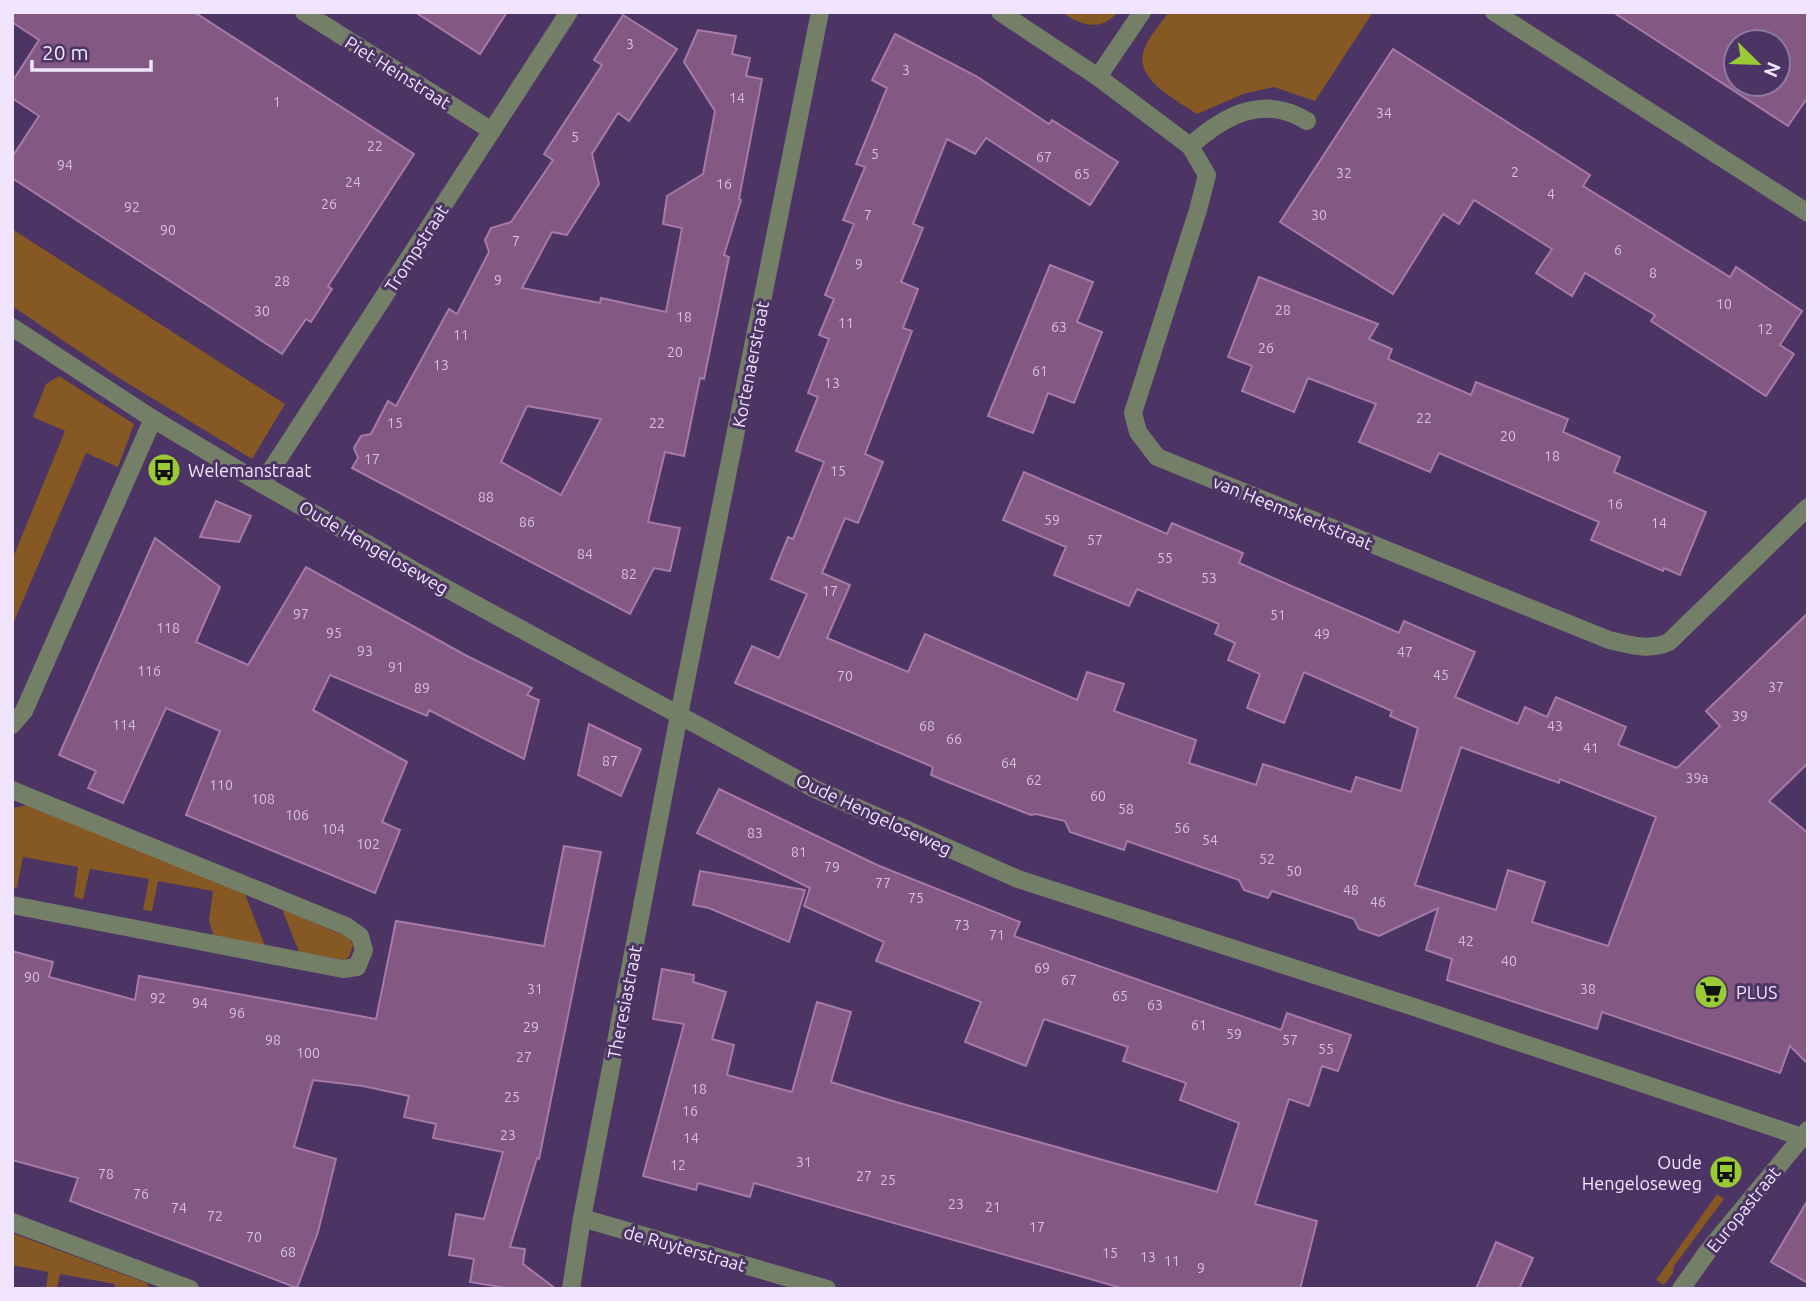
<svg xmlns="http://www.w3.org/2000/svg" width="1820" height="1301" font-family="Ubuntu,sans-serif">
<style>
.green{fill:#855824}
.building{fill:#835883;stroke:#a77aa7;stroke-width:2;fill-rule:evenodd}
.lines{fill:none;stroke-linecap:round;stroke-linejoin:round}
.minor{stroke:#747f67;stroke-width:18}
.labels{text-anchor:middle;dominant-baseline:central;stroke-width:6;stroke-linejoin:round;paint-order:stroke}
.number-label{font-size:14px;fill:#d5c2de}
.street-label{font-size:18px;fill:#f0e5fd;stroke:#4c3464}
.poi-label{font-size:18px;fill:#f0e5fd;stroke:#4c3464;text-anchor:start}
</style>
<rect width="100%" height="100%" fill="#4c3464"/>
<g class="green">
<path d="M1062,12H1118C1101,32 1081,26 1062,12Z"/>
<path d="M1169,12H1373L1315,101L1274,87L1243,94L1197,114C1176,99 1129,78 1146,45C1152,33 1161,23 1169,12Z"/>
<path d="M12,229L285,404L252,459L119,378L12,306Z"/>
<path d="M59,376L134,424L118,467L86,453L12,626V560L65,431L33,417L46,384Z"/>
<path d="M29,805L245,894L265,946L214,937L209,921L213,891L158,881L152,911L143,910L149,879L90,869L83,899L74,897L78,867L23,857L17,887L12,890V808Z"/>
<path d="M282,909L348,937L353,945L349,957L344,960L299,952Z"/>
<path d="M1717,1194L1724,1199L1674,1266L1673,1273L1664,1285L1656,1280Z"/>
<path d="M12,1233L147,1283L149,1289H114L115,1284L60,1274L57,1289H46L48,1272L12,1265Z"/>
</g>
<g class="building">
<path d="M12,12H194L414,154L328,286L332,289L311,322L306,319L282,354L12,178V157L39,116L12,98V82L39,40L12,22Z"/>
<path d="M415,12H507L480,54Z"/>
<path d="M1613,12H1808V97L1788,126ZM1736,42H1778V84H1736Z"/>
<path d="M623,15L677,49L629,121L618,113L592,154L599,184L567,235L552,232L522,288L600,303L601,298L666,312L682,228L663,224L667,196L703,174L715,111L684,62L698,30L736,36L732,54L750,58L746,76L762,79L739,199L741,200L724,255L729,257L704,379L700,378L684,456L665,452L648,522L680,528L670,571L654,568L630,614L352,468L358,458L354,448L361,436L371,434L388,401L396,406L449,309L457,314L489,252L485,240L491,228L511,222L553,160L544,154L602,65L594,60ZM527,406L601,419L561,495L501,462Z"/>
<path d="M895,34L976,76L1049,124L1052,120L1118,162L1090,205L986,138L975,154L947,139L913,224L923,228L901,282L918,289L903,328L912,331L865,454L883,462L858,523L845,518L822,573L850,585L827,638L908,672L925,634L1077,700L1087,672L1124,684L1114,711L1196,740L1189,763L1256,785L1263,764L1351,792L1356,777L1401,791L1418,728L1390,716L1392,711L1304,672L1284,723L1247,708L1260,674L1228,660L1235,643L1215,634L1219,624L1137,589L1129,606L1054,575L1066,547L1003,520L1024,472L1167,534L1172,523L1243,553L1239,563L1399,633L1404,621L1475,652L1455,697L1518,724L1525,707L1547,717L1556,697L1626,727L1618,745L1677,768L1720,726L1706,711L1808,613V763L1769,801L1808,833V1064L1790,1046L1780,1073L1602,1012L1597,1029L1447,980L1452,959L1426,950L1438,908L1379,936L1359,929L1354,919L1272,891L1268,898L1244,890L1239,880L1127,841L1124,850L1070,832L1065,821L1036,814L1031,815L945,781L931,775L933,767L735,683L752,646L779,658L807,594L771,579L788,537L793,539L824,462L796,451L818,397L808,393L829,339L819,335L834,299L825,295L854,224L843,220L865,167L856,164L887,88L872,80ZM1461,747L1559,783L1560,779L1656,817L1608,946L1532,922L1545,882L1508,870L1496,910L1415,885Z"/>
<path d="M1393,49L1590,175L1583,186L1730,277L1736,267L1802,311L1780,345L1794,354L1766,396L1651,321L1655,315L1585,273L1572,296L1536,273L1552,249L1474,200L1459,224L1443,214L1393,294L1280,222Z"/>
<path d="M1050,265L1093,282L1077,322L1102,332L1074,403L1048,393L1033,433L988,416Z"/>
<path d="M1259,277L1378,324L1369,339L1392,349L1388,359L1471,395L1476,382L1568,419L1563,432L1620,457L1614,472L1706,512L1680,575L1664,568L1663,571L1591,540L1599,522L1439,453L1430,472L1359,442L1376,404L1308,378L1294,412L1242,391L1252,366L1228,357Z"/>
<path d="M216,501L251,516L239,542L200,537Z"/>
<path d="M155,538L220,587L196,642L248,665L306,567L467,656L532,688L527,695L539,700L524,759L429,710L427,716L330,675L313,710L407,762L382,822L400,830L375,893L186,815L220,731L166,708L123,803L88,788L96,771L59,755Z"/>
<path d="M589,724L641,749L621,796L578,775Z"/>
<path d="M719,789L877,865L1020,922L1014,936L1281,1030L1287,1013L1351,1035L1338,1071L1322,1066L1309,1106L1289,1099L1255,1204L1317,1221L1300,1289H1125L754,1183L750,1197L698,1183L696,1190L643,1176L684,1024L653,1019L662,969L694,975L693,982L726,992L712,1039L734,1045L727,1075L792,1092L817,1002L851,1012L831,1082L896,1102L1217,1192L1239,1123L1180,1100L1186,1083L1123,1061L1128,1047L1044,1019L1026,1066L965,1042L981,1002L876,961L884,942L804,906L810,888L697,833Z"/>
<path d="M564,846L601,852L539,1159L537,1158L510,1247L525,1249L523,1264L556,1289H512L470,1282L474,1259L449,1255L456,1214L484,1219L503,1152L433,1138L436,1124L404,1117L409,1096L363,1086L313,1080L294,1147L336,1159L318,1232L297,1288L70,1201L78,1178L12,1160V951L53,962L49,977L135,1000L139,976L376,1019L396,921L544,946Z"/>
<path d="M700,871L805,890L789,942L709,908L693,905Z"/>
<path d="M1808,1200V1283L1771,1262Z"/>
<path d="M1496,1242L1533,1258L1519,1289H1476Z"/>
</g>
<g class="lines">
<g class="minor">
<path d="M304,12L492,131"/>
<path d="M1000,12L1098,77L1190,146L1207,175L1198,210L1133,413L1138,432L1157,457L1609,640C1630,645 1649,651 1669,642L1808,507"/>
<path d="M1494,12L1808,213"/>
<path d="M1098,77L1142,12"/>
<path d="M1190,146C1225,115 1263,94 1307,121"/>
<path d="M12,327L153,419L262,484L438,584L815,789L1018,879L1414,1007L1808,1139"/>
<path d="M262,484L569,12"/>
<path d="M12,725L24,711L153,419"/>
<path d="M12,790L346,926L360,936L364,950L357,967L343,969L12,905"/>
<path d="M582,1218L827,1289"/>
<path d="M12,1222L190,1289"/>
<path d="M571,1289L582,1218L679,715L820,12"/>
<path d="M1681,1289L1708,1251L1808,1130"/>
</g>
</g>
<defs>
<symbol id="bus-disc" viewBox="-11 -11 22 22"><circle r="9.5" fill="#9acb34" stroke="#4c3464"/><path d="M-5-6H5V4H4V6H2V4H-2V6H-4V4H-5ZM-3.5-4V0h7V-4ZM-3.5 1.2v1.5H-2V1.2ZM2 1.2v1.5H3.5V1.2Z" fill="#111"/></symbol>
<symbol id="supermarket-disc" viewBox="-11 -11 22 22"><circle r="9.5" fill="#9acb34" stroke="#4c3464"/><path d="M-6-5.5h2.5l.6 2H6L4.5 2H-2.5L-4.4-4H-6ZM-1.5 3.2a1.3 1.3 0 1 0 .1 0ZM3 3.2a1.3 1.3 0 1 0 .1 0Z" fill="#111"/></symbol>
</defs>
<g fill-rule="evenodd">
<use href="#bus-disc" x="145" y="451" width="38" height="38"/>
<use href="#supermarket-disc" x="1692" y="973" width="38" height="38"/>
<use href="#bus-disc" x="1707" y="1153" width="38" height="38"/>
</g>
<g class="labels">
<g class="number-label">
<text x="630" y="44">3</text>
<text x="906" y="70">3</text>
<text x="737" y="98">14</text>
<text x="277" y="102">1</text>
<text x="1384" y="113">34</text>
<text x="575" y="137">5</text>
<text x="375" y="146">22</text>
<text x="875" y="154">5</text>
<text x="1044" y="157">67</text>
<text x="65" y="165">94</text>
<text x="1515" y="172">2</text>
<text x="1344" y="173">32</text>
<text x="1082" y="174">65</text>
<text x="353" y="182">24</text>
<text x="724" y="184">16</text>
<text x="1551" y="194">4</text>
<text x="329" y="204">26</text>
<text x="132" y="207">92</text>
<text x="868" y="215">7</text>
<text x="1319" y="215">30</text>
<text x="168" y="230">90</text>
<text x="516" y="241">7</text>
<text x="1618" y="250">6</text>
<text x="859" y="264">9</text>
<text x="1653" y="273">8</text>
<text x="498" y="280">9</text>
<text x="282" y="281">28</text>
<text x="1724" y="304">10</text>
<text x="1283" y="310">28</text>
<text x="262" y="311">30</text>
<text x="684" y="317">18</text>
<text x="846" y="323">11</text>
<text x="1059" y="327">63</text>
<text x="1765" y="329">12</text>
<text x="461" y="335">11</text>
<text x="1266" y="348">26</text>
<text x="675" y="352">20</text>
<text x="441" y="365">13</text>
<text x="1040" y="371">61</text>
<text x="832" y="383">13</text>
<text x="1424" y="418">22</text>
<text x="395" y="423">15</text>
<text x="657" y="423">22</text>
<text x="1508" y="436">20</text>
<text x="1552" y="456">18</text>
<text x="372" y="459">17</text>
<text x="838" y="471">15</text>
<text x="486" y="497">88</text>
<text x="1615" y="504">16</text>
<text x="1052" y="520">59</text>
<text x="527" y="522">86</text>
<text x="1659" y="523">14</text>
<text x="1095" y="540">57</text>
<text x="585" y="554">84</text>
<text x="1165" y="558">55</text>
<text x="629" y="574">82</text>
<text x="1209" y="578">53</text>
<text x="830" y="591">17</text>
<text x="301" y="614">97</text>
<text x="1278" y="615">51</text>
<text x="168" y="628">118</text>
<text x="334" y="633">95</text>
<text x="1322" y="634">49</text>
<text x="365" y="651">93</text>
<text x="1405" y="652">47</text>
<text x="396" y="667">91</text>
<text x="149" y="671">116</text>
<text x="1441" y="675">45</text>
<text x="845" y="676">70</text>
<text x="1776" y="687">37</text>
<text x="422" y="688">89</text>
<text x="1740" y="716">39</text>
<text x="124" y="725">114</text>
<text x="927" y="726">68</text>
<text x="1555" y="726">43</text>
<text x="954" y="739">66</text>
<text x="1591" y="748">41</text>
<text x="610" y="761">87</text>
<text x="1009" y="763">64</text>
<text x="1697" y="778">39a</text>
<text x="1034" y="780">62</text>
<text x="221" y="785">110</text>
<text x="1098" y="796">60</text>
<text x="263" y="799">108</text>
<text x="1126" y="809">58</text>
<text x="297" y="815">106</text>
<text x="1182" y="828">56</text>
<text x="333" y="829">104</text>
<text x="755" y="833">83</text>
<text x="1210" y="840">54</text>
<text x="368" y="844">102</text>
<text x="799" y="852">81</text>
<text x="1267" y="859">52</text>
<text x="832" y="867">79</text>
<text x="1294" y="871">50</text>
<text x="883" y="883">77</text>
<text x="1351" y="890">48</text>
<text x="916" y="898">75</text>
<text x="1378" y="902">46</text>
<text x="962" y="925">73</text>
<text x="997" y="935">71</text>
<text x="1466" y="941">42</text>
<text x="1509" y="961">40</text>
<text x="1042" y="968">69</text>
<text x="32" y="977">90</text>
<text x="1069" y="980">67</text>
<text x="535" y="989">31</text>
<text x="1588" y="989">38</text>
<text x="1120" y="996">65</text>
<text x="158" y="998">92</text>
<text x="200" y="1003">94</text>
<text x="1155" y="1005">63</text>
<text x="237" y="1013">96</text>
<text x="1199" y="1025">61</text>
<text x="531" y="1027">29</text>
<text x="1234" y="1034">59</text>
<text x="273" y="1040">98</text>
<text x="1290" y="1040">57</text>
<text x="1326" y="1049">55</text>
<text x="308" y="1053">100</text>
<text x="524" y="1057">27</text>
<text x="699" y="1089">18</text>
<text x="512" y="1097">25</text>
<text x="690" y="1111">16</text>
<text x="508" y="1135">23</text>
<text x="691" y="1138">14</text>
<text x="804" y="1162">31</text>
<text x="678" y="1165">12</text>
<text x="106" y="1174">78</text>
<text x="864" y="1176">27</text>
<text x="888" y="1180">25</text>
<text x="141" y="1194">76</text>
<text x="956" y="1204">23</text>
<text x="993" y="1207">21</text>
<text x="179" y="1208">74</text>
<text x="215" y="1216">72</text>
<text x="1037" y="1227">17</text>
<text x="254" y="1237">70</text>
<text x="288" y="1252">68</text>
<text x="1110" y="1253">15</text>
<text x="1148" y="1257">13</text>
<text x="1172" y="1261">11</text>
<text x="1201" y="1268">9</text>
</g>
<g class="street-label">
<text transform="translate(398 72) rotate(32)">Piet Heinstraat</text>
<text transform="translate(416 248) rotate(-57)">Trompstraat</text>
<text transform="translate(750 364) rotate(-79)">Kortenaerstraat</text>
<text transform="translate(1293 512) rotate(22)">van Heemskerkstraat</text>
<text transform="translate(374 547) rotate(30)">Oude Hengeloseweg</text>
<text transform="translate(874 814) rotate(25)">Oude Hengeloseweg</text>
<text transform="translate(624 1002) rotate(-79)">Theresiastraat</text>
<text transform="translate(1743 1209) rotate(-51)">Europastraat</text>
<text transform="translate(685 1248) rotate(16)">de Ruyterstraat</text>
</g>
<g class="poi-label">
<text x="188" y="470">Welemanstraat</text>
<text x="1736" y="992">PLUS</text>
<text x="1702" y="1162" text-anchor="end">Oude<tspan x="1702" dy="21">Hengeloseweg</tspan></text>
</g>
</g>
<rect width="1820" height="1301" fill="none" stroke="#f0e5fd" stroke-width="28"/>
<g transform="translate(1757 63) rotate(113)"><circle r="33" fill="#4c3464" stroke="#8e7ba1" stroke-width="2"/>
<path d="M0-5L12 26L0 18L-12 26Z" fill="#9acb34"/>
<text y="-10" font-size="19" font-weight="bold" text-anchor="middle" fill="#f0e5fd">N</text>
</g>
<path d="M32 60v10h119v-10" fill="none" stroke="#f0e5fd" stroke-width="3.5"/>
<text x="42" y="60" font-size="21" fill="#f0e5fd" stroke="#4c3464" stroke-width="5" paint-order="stroke">20 m</text>
</svg>
